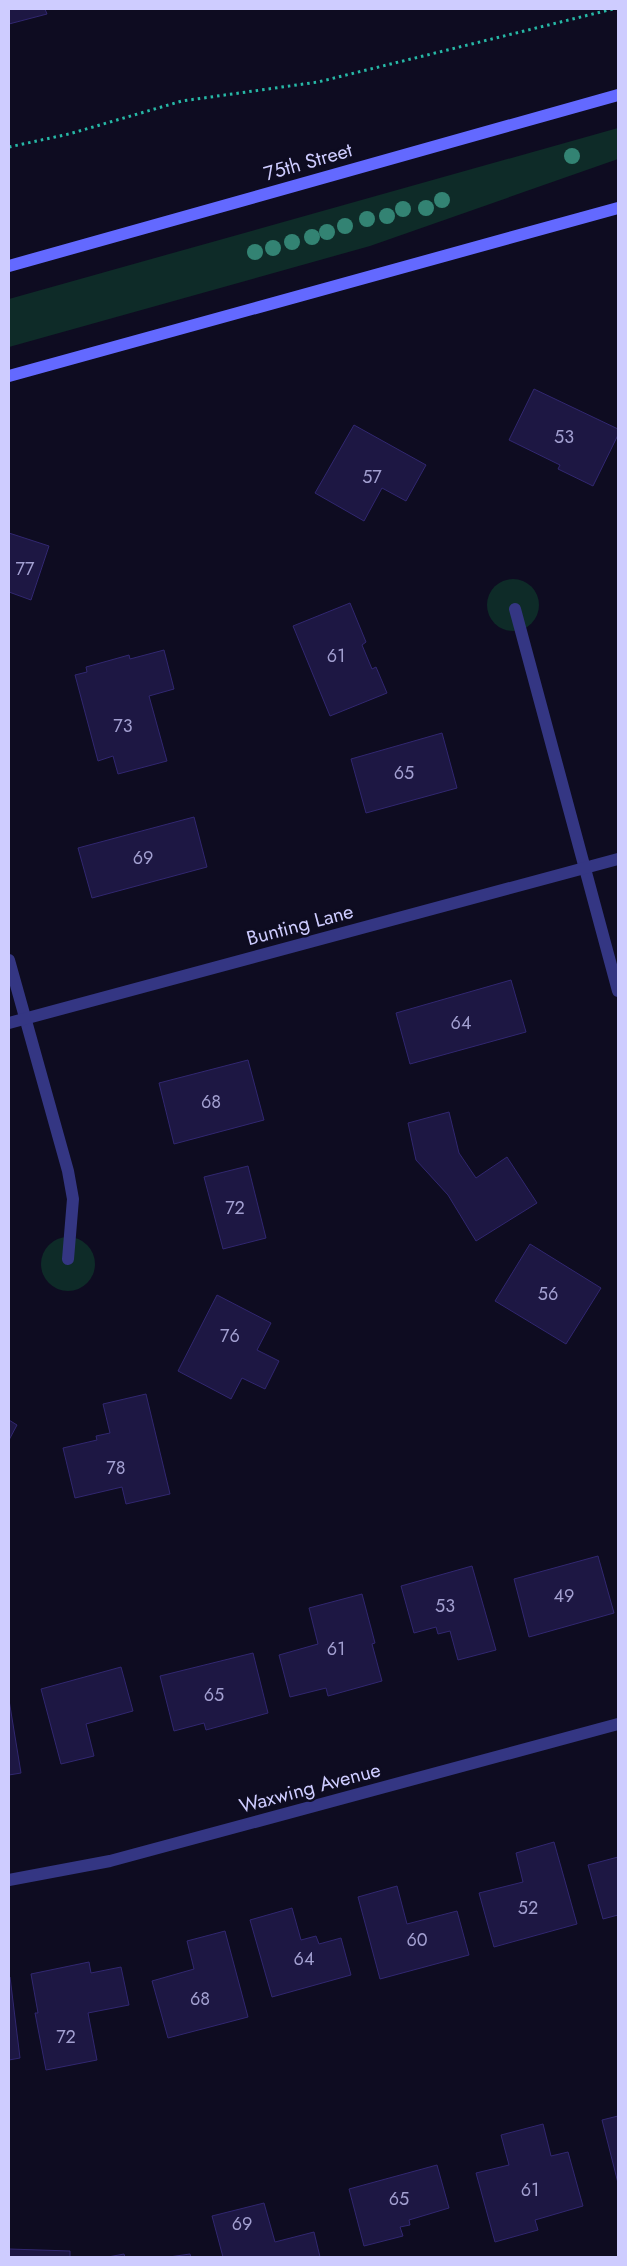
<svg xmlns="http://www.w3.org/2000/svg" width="627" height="2266" font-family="Jost,sans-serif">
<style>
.green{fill:#0e2b28}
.building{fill:#1d1743;stroke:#312770}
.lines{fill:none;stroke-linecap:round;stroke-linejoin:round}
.path{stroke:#27b8a6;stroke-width:3;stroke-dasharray:2.5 4;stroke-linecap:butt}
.street{stroke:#343683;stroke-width:12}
.secondary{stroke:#6369ff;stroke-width:12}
.tree{fill:#338373}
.labels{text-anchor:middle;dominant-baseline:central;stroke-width:5;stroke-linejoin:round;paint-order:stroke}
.number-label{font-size:18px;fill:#a29fd0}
.street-label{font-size:20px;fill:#ceccff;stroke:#0e0c21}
</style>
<rect width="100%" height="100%" fill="#0e0c21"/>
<g class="green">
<path d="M618,128V159L370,246L9,347V299Z"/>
<circle cx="513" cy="605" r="26"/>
<circle cx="68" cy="1264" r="27"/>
</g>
<g class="building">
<path d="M9,9H45L47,14L9,24Z"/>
<path d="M534,389L618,429V435L593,486L558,469L560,465L509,440Z"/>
<path d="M354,425L426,465L406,501L382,488L364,521L315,493Z"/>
<path d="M9,533L49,546L31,600L9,592Z"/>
<path d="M350,603L366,642L362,645L372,669L376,667L387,693L330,716L293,626Z"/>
<path d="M164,650L174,689L149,696L167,761L118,774L113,756L98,761L75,675L87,672L86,667L129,655L130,659Z"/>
<path d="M442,733L457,788L366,813L351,759Z"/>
<path d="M194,817L207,867L92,898L78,848Z"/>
<path d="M511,980L526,1032L410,1064L396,1013Z"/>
<path d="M248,1060L264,1120L174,1144L159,1083Z"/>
<path d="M449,1112L459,1153L476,1178L507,1157L537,1203L476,1241L448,1195L416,1160L408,1123Z"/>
<path d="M248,1166L266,1238L223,1249L204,1177Z"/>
<path d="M530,1244L601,1288L566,1344L495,1301Z"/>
<path d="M217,1295L271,1323L257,1350L279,1361L265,1389L242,1378L231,1399L178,1371Z"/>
<path d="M146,1394L170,1494L126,1504L122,1487L75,1498L63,1448L97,1440L96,1436L110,1433L103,1404Z"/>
<path d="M9,1420L17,1425L9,1440Z"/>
<path d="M598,1556L614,1613L529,1637L514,1579Z"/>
<path d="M472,1566L496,1650L458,1660L450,1631L438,1634L436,1627L414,1633L401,1586Z"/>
<path d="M362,1594L375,1643L372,1644L382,1681L328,1696L326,1688L290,1697L279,1655L318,1644L309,1608Z"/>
<path d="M253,1653L268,1713L206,1730L204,1723L174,1731L160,1676Z"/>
<path d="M121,1667L133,1711L86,1724L94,1756L61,1764L41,1689Z"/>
<path d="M9,1700L21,1773L9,1775Z"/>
<path d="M554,1842L577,1924L494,1947L479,1893L523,1882L516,1853Z"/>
<path d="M618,1857V1915L603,1919L588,1865Z"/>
<path d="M397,1886L407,1924L457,1911L469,1955L380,1979L358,1897Z"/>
<path d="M292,1908L301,1940L316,1936L319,1944L341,1938L351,1975L272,1997L250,1920Z"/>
<path d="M225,1931L248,2017L168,2038L152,1981L194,1969L187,1941Z"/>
<path d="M89,1962L91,1973L121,1967L129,2005L88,2013L97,2060L46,2070L35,2013H38L31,1974Z"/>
<path d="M9,1977H10L20,2058L9,2060Z"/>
<path d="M618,2116V2183L602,2120Z"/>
<path d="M543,2124L551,2156L568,2152L583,2206L535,2220L538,2230L495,2242L476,2173L509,2165L501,2135Z"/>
<path d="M437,2165L449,2208L409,2220L410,2225L400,2227L403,2236L364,2246L349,2189Z"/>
<path d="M264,2203L275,2242L314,2232L320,2257H223L212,2216Z"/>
<path d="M9,2249L70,2251V2257H9Z"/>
<path d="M124,2254L125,2257H108Z"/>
<path d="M190,2254L191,2257H169Z"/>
</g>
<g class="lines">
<path class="path" d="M9,147L69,134L182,101L318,82L613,9"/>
<g class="street">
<path d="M515,609L618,991"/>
<path d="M9,960L68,1171L73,1199L68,1259"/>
<path d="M9,1023L618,859"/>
<path d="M9,1880L110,1861L618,1724"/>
</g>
<g class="secondary">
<path d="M9,266L618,95"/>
<path d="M9,376L618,208"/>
</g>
</g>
<g class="tree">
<circle cx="572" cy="156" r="8"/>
<circle cx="442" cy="200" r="8"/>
<circle cx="426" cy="208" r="8"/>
<circle cx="403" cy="209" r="8"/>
<circle cx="387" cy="216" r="8"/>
<circle cx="367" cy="219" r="8"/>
<circle cx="345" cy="226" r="8"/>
<circle cx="327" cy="232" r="8"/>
<circle cx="312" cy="237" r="8"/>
<circle cx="292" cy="242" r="8"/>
<circle cx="273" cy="248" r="8"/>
<circle cx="255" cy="252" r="8"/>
</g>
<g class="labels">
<g class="number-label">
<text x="564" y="437">53</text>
<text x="372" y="477">57</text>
<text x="25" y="569">77</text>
<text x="336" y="656">61</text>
<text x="123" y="726">73</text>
<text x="404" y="773">65</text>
<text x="143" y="858">69</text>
<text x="461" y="1023">64</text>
<text x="211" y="1102">68</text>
<text x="235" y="1208">72</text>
<text x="548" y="1294">56</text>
<text x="230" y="1336">76</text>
<text x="116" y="1468">78</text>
<text x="564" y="1596">49</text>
<text x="445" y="1606">53</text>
<text x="336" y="1649">61</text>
<text x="214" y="1695">65</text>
<text x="528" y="1908">52</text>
<text x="417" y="1940">60</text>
<text x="304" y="1959">64</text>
<text x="200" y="1999">68</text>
<text x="66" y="2037">72</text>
<text x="530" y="2190">61</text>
<text x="399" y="2199">65</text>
<text x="242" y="2224">69</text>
</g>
<g class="street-label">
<text transform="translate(308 162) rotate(-16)">75th Street</text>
<text transform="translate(300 925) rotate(-15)">Bunting Lane</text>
<text transform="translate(310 1788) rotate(-15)">Waxwing Avenue</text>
</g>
</g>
<rect width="627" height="2266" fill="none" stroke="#ceccff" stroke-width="20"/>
</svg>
